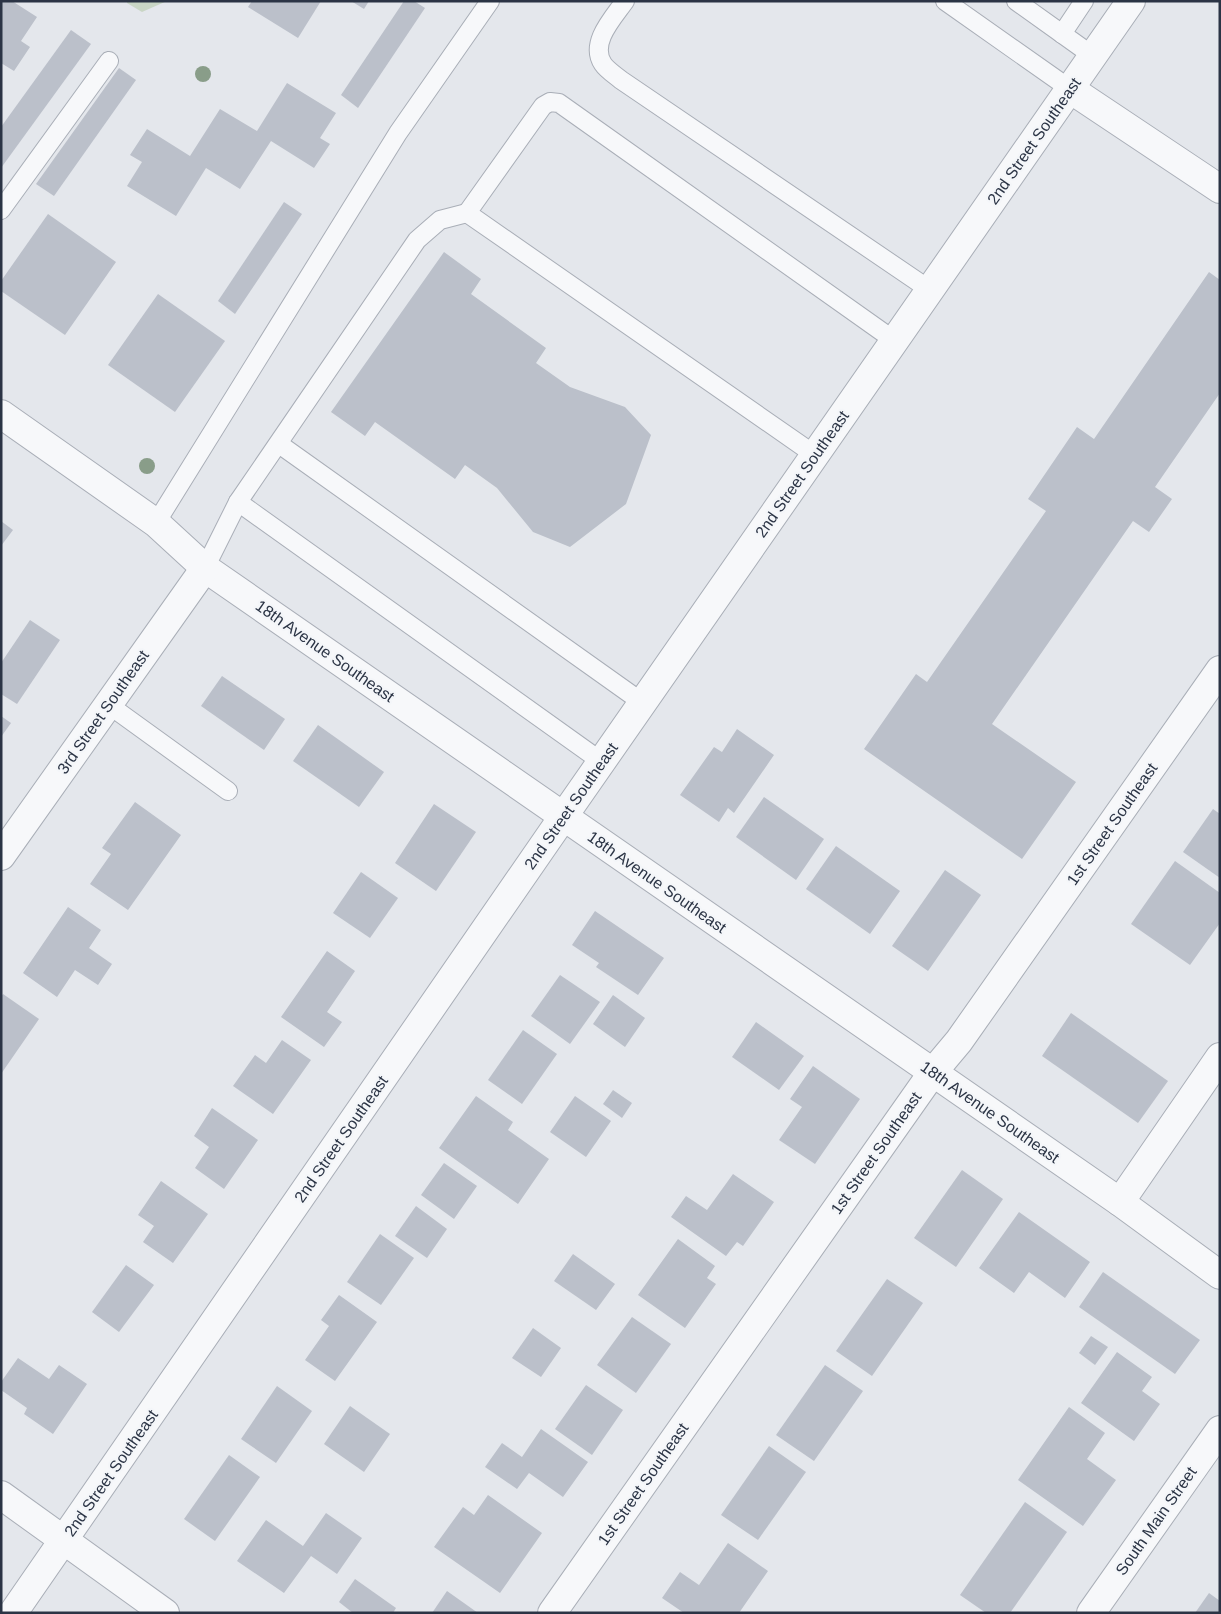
<svg xmlns="http://www.w3.org/2000/svg" width="1221" height="1614" font-family="Helvetica,sans-serif">
<style>
.green{fill:#c9d6c5}
.building{fill:#bbc0ca}
.lines{fill:none;stroke-linecap:round;stroke-linejoin:round}
.service-casing{stroke:#a9aeb7;stroke-width:20}
.minor-casing{stroke:#a9aeb7;stroke-width:30}
.tertiary-casing{stroke:#a9aeb7;stroke-width:30}
.service{stroke:#f7f8fa;stroke-width:18}
.minor{stroke:#f7f8fa;stroke-width:28}
.tertiary{stroke:#f7f8fa;stroke-width:28}
.tree{fill:#899d89}
.labels{text-anchor:middle;dominant-baseline:central;stroke-width:4.5;stroke-linejoin:round;paint-order:stroke}
.street-label{font-size:16px;fill:#2b3445;stroke:#f4f6f9}
</style>
<rect width="100%" height="100%" fill="#e4e7ec"/>
<path class="green" d="M127,1H167L142,12L127,3Z"/>
<g class="building">
<path d="M1,1H12L37,17L21,41L30,47L14,71L1,63Z"/>
<path d="M252,1H321L298,38L248,7Z"/>
<path d="M351,1H369L364,9Z"/>
<path d="M404,1H414L425,8L358,108L341,95Z"/>
<path d="M71,30L91,44L1,168V127Z"/>
<path d="M119,68L136,80L54,196L36,184Z"/>
<path d="M287,83L336,113L320,138L330,144L314,168L271,141L240,189L206,168L176,216L127,186L142,162L130,155L147,129L190,156L220,109L257,131Z"/>
<path d="M284,202L302,214L235,314L218,301Z"/>
<path d="M48,214L116,262L65,335L1,291V281Z"/>
<path d="M444,252L481,279L471,294L546,348L536,363L570,387L625,407L651,435L626,504L570,547L533,532L497,488L465,465L455,479L375,422L365,436L331,412Z"/>
<path d="M1209,272L1220,280V393L1155,487L1172,499L1149,532L1133,521L992,724L1076,782L1022,859L864,749L916,674L927,682L1046,511L1028,499L1077,427L1094,439Z"/>
<path d="M158,294L225,341L175,412L108,365Z"/>
<path d="M1,521L13,530L1,546Z"/>
<path d="M30,620L60,640L17,704L1,694V663Z"/>
<path d="M222,676L285,719L264,750L201,706Z"/>
<path d="M1,716L11,723L1,737Z"/>
<path d="M318,725L384,772L359,807L293,761Z"/>
<path d="M737,729L774,755L734,813L728,808L719,822L680,795L714,747L722,752Z"/>
<path d="M764,797L824,839L796,880L736,837Z"/>
<path d="M135,802L181,835L128,910L90,884L111,854L102,848Z"/>
<path d="M434,804L476,832L436,891L395,863Z"/>
<path d="M1213,809L1220,814V878L1183,852Z"/>
<path d="M836,846L900,891L870,934L806,889Z"/>
<path d="M1175,861L1220,893V923L1190,965L1131,924Z"/>
<path d="M945,870L981,895L928,971L892,946Z"/>
<path d="M361,872L398,898L370,938L333,913Z"/>
<path d="M68,907L101,930L89,948L112,964L98,985L75,970L57,997L23,973Z"/>
<path d="M595,911L664,958L638,995L596,967L599,963L572,945Z"/>
<path d="M327,951L355,971L327,1012L342,1022L324,1047L281,1017Z"/>
<path d="M560,975L600,1002L570,1044L531,1016Z"/>
<path d="M3,994L39,1019L1,1074V997Z"/>
<path d="M613,995L645,1018L625,1047L593,1024Z"/>
<path d="M1071,1013L1168,1081L1138,1123L1042,1056Z"/>
<path d="M756,1022L804,1056L779,1090L732,1057Z"/>
<path d="M523,1030L557,1054L522,1104L488,1080Z"/>
<path d="M282,1040L311,1060L273,1114L233,1086L255,1055L266,1063Z"/>
<path d="M813,1066L860,1099L815,1164L779,1140L802,1107L790,1099Z"/>
<path d="M613,1090L632,1103L622,1118L603,1104Z"/>
<path d="M476,1096L513,1122L508,1130L549,1159L518,1204L439,1148Z"/>
<path d="M575,1096L611,1121L586,1157L550,1132Z"/>
<path d="M212,1108L258,1140L224,1189L195,1168L209,1147L194,1136Z"/>
<path d="M444,1163L477,1186L454,1219L421,1195Z"/>
<path d="M962,1170L1003,1199L956,1267L914,1238Z"/>
<path d="M733,1174L774,1202L743,1246L737,1242L726,1256L671,1217L686,1196L707,1210Z"/>
<path d="M161,1181L208,1214L173,1263L143,1242L154,1226L138,1215Z"/>
<path d="M416,1206L447,1229L427,1258L395,1236Z"/>
<path d="M1019,1212L1090,1262L1065,1298L1029,1272L1014,1293L979,1268Z"/>
<path d="M380,1234L414,1258L381,1305L347,1282Z"/>
<path d="M678,1239L715,1266L707,1278L716,1284L685,1328L638,1295Z"/>
<path d="M573,1254L615,1284L596,1310L554,1281Z"/>
<path d="M126,1265L154,1285L119,1332L92,1312Z"/>
<path d="M1103,1272L1200,1340L1175,1374L1079,1307Z"/>
<path d="M887,1279L923,1303L872,1376L836,1351Z"/>
<path d="M339,1295L377,1322L335,1381L305,1360L329,1326L321,1320Z"/>
<path d="M632,1317L671,1344L636,1393L597,1365Z"/>
<path d="M533,1328L561,1348L541,1377L512,1358Z"/>
<path d="M1091,1336L1108,1347L1095,1365L1079,1353Z"/>
<path d="M1117,1352L1152,1377L1142,1391L1160,1404L1134,1441L1081,1403Z"/>
<path d="M18,1358L49,1379L59,1365L87,1384L53,1434L24,1414L27,1408L1,1390V1382Z"/>
<path d="M825,1365L863,1391L814,1461L776,1435Z"/>
<path d="M586,1385L623,1410L592,1455L555,1429Z"/>
<path d="M277,1386L312,1411L276,1463L241,1439Z"/>
<path d="M350,1406L390,1434L364,1472L324,1444Z"/>
<path d="M1069,1407L1105,1433L1087,1459L1116,1480L1083,1526L1018,1480Z"/>
<path d="M541,1429L588,1462L563,1497L529,1473L517,1489L485,1467L502,1443L522,1457Z"/>
<path d="M769,1446L806,1472L758,1540L721,1515Z"/>
<path d="M229,1455L260,1477L215,1541L184,1519Z"/>
<path d="M488,1495L542,1533L500,1593L434,1547L463,1507L474,1515Z"/>
<path d="M1025,1502L1067,1532L1010,1613H986L960,1595Z"/>
<path d="M326,1513L362,1538L337,1574L311,1556L284,1593L237,1561L266,1520L303,1546Z"/>
<path d="M728,1543L768,1571L739,1613H684L662,1598L680,1572L699,1585Z"/>
<path d="M355,1579L396,1608L393,1613H353L339,1602Z"/>
<path d="M447,1591L478,1613H432Z"/>
<path d="M1209,1593L1220,1601V1613H1195Z"/>
</g>
<g class="lines">
<defs>
<g id="service">
<path d="M625,1C613,18 589,43 603,64C607,70 615,75 621,80L930,290"/>
<path d="M945,1L1070,89"/>
<path d="M1016,1L1093,56"/>
<path d="M1062,34L1084,1"/>
<path d="M1,210L109,61"/>
<path d="M279,444L643,703"/>
<path d="M815,455L467,213L543,106L550,102L559,103L895,341"/>
<path d="M238,502L602,762"/>
<path d="M156,523L398,133L490,1"/>
<path d="M205,568L238,502L417,240L440,220L467,213"/>
<path d="M109,705L228,791"/>
</g>
<g id="minor">
<path d="M1070,89L1220,189"/>
<path d="M1,414L156,523L205,568L1120,1202L1220,1275"/>
<path d="M1,856L205,568"/>
<path d="M1120,1202L1220,1057"/>
<path d="M1,1495L165,1613"/>
<path d="M552,1613L933,1072L959,1041L1220,670"/>
<path d="M1091,1613L1220,1430"/>
</g>
<path id="tertiary" d="M13,1613L563,817L1131,1"/>
</defs>
<use href="#service" class="service-casing"/>
<use href="#minor" class="minor-casing"/>
<use href="#tertiary" class="tertiary-casing"/>
<use href="#service" class="service"/>
<use href="#minor" class="minor"/>
<use href="#tertiary" class="tertiary"/>
</g>
<g class="tree">
<circle cx="203" cy="74" r="8"/>
<circle cx="147" cy="466" r="8"/>
</g>
<g class="labels">
<g class="street-label">
<text transform="translate(1034 141) rotate(-55)">2nd Street Southeast</text>
<text transform="translate(802 474) rotate(-55)">2nd Street Southeast</text>
<text transform="translate(325 651) rotate(35)">18th Avenue Southeast</text>
<text transform="translate(103 712) rotate(-55)">3rd Street Southeast</text>
<text transform="translate(571 806) rotate(-55)">2nd Street Southeast</text>
<text transform="translate(1112 824) rotate(-55)">1st Street Southeast</text>
<text transform="translate(657 882) rotate(35)">18th Avenue Southeast</text>
<text transform="translate(990 1112) rotate(35)">18th Avenue Southeast</text>
<text transform="translate(341 1139) rotate(-55)">2nd Street Southeast</text>
<text transform="translate(876 1153) rotate(-55)">1st Street Southeast</text>
<text transform="translate(111 1473) rotate(-55)">2nd Street Southeast</text>
<text transform="translate(643 1484) rotate(-55)">1st Street Southeast</text>
<text transform="translate(1156 1521) rotate(-55)">South Main Street</text>
</g>
</g>
<rect width="1221" height="1614" fill="none" stroke="#2b3445" stroke-width="5"/>
</svg>
